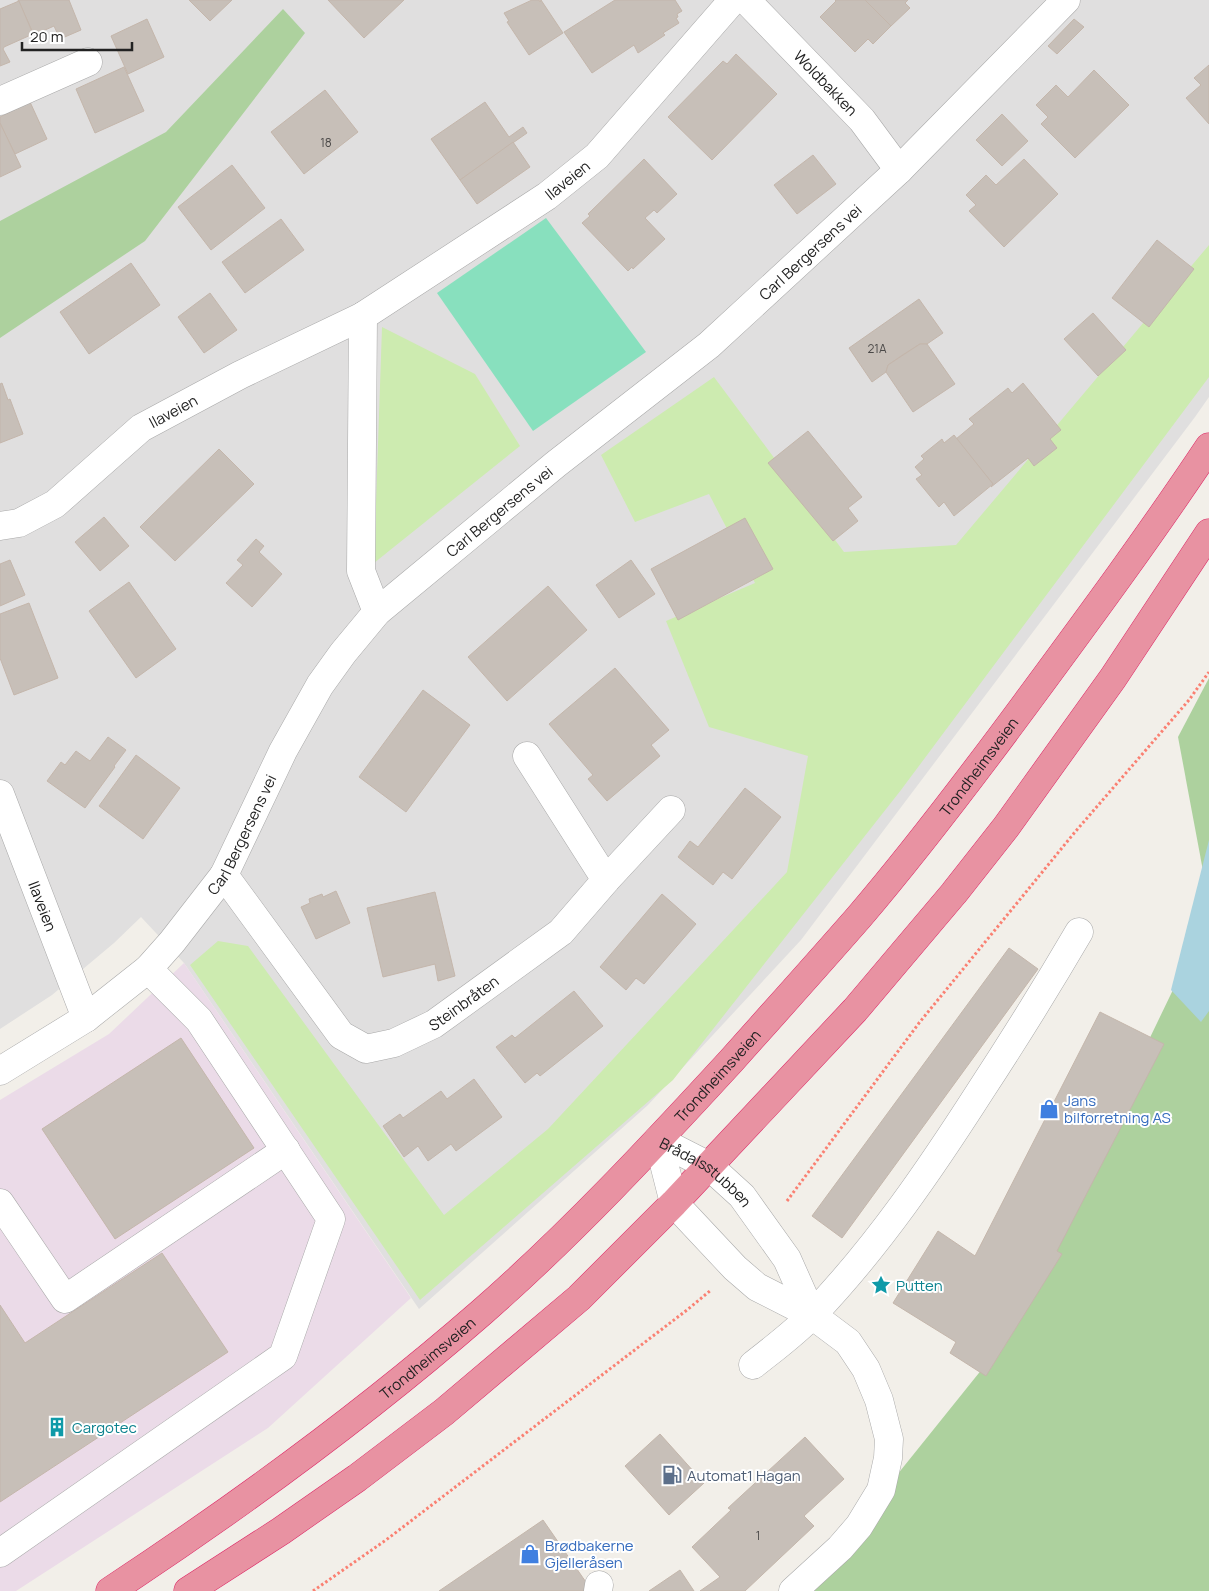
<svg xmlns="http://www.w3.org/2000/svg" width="1209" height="1591" font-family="Manrope,sans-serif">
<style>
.residential{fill:#e0dfdf}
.industrial{fill:#ebdbe8}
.grass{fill:#cdebb0}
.forest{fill:#add19e}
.pitch{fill:#88e0be}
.water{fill:#aad3df}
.building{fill:#c7bfb8;stroke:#c4b6ab}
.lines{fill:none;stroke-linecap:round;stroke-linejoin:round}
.minor-casing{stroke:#a9a9a9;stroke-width:29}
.highway-casing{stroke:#dc2a67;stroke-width:29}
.path{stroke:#fa8072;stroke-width:3;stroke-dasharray:2.5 2.5;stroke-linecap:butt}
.minor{stroke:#fff;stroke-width:28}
.highway{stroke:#e892a2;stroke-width:28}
.labels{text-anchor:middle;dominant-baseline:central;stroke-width:4;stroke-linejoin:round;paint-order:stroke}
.number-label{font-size:12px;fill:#4b4948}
.street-label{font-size:15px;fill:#222;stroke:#fff}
.shop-label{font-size:15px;fill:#366cbe;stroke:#fff;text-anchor:start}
.culture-label{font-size:15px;fill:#0d838f;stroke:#fff;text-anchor:start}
.service-label{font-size:15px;fill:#4e5e75;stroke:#fff;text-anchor:start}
</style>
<rect width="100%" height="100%" fill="#f2efe9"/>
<path class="residential" d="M0,0H1209V397L1195,417L801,940L648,1105L419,1309L184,963L141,917L114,943L52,995L0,1029Z"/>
<path class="industrial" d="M184,963L411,1298L268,1428L16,1591H0V1100L109,1034Z"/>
<g class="grass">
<path d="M1209,245V377L901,790L673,1080L420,1300L190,965L218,941L248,946L444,1215L548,1129L787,872L808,756L709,727L666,621L755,583L709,494L635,522L601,455L714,377L844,552L956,545Z"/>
<path d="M382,327L475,374L520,446L374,563Z"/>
</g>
<g class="forest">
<path d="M283,9L305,33L145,241L0,338V221L166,132Z"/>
<path d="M1209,678V903L1178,737Z"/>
<path d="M1209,915V1591H794L864,1516L1003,1343Z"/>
</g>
<path class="pitch" d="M546,218L646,352L533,431L437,293Z"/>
<path class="water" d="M1209,840V1011L1201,1022L1171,990Z"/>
<g class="building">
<path d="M18,0H69L81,30L60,39L54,26L34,35Z"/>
<path d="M189,0H232L210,21Z"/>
<path d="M328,0H404L364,38Z"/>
<path d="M532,0H539L540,2L541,0L563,33L529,55L507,22L509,21L504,13Z"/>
<path d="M615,0H675L682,11L677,14L678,17L676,18L679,23L663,33L665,35L638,53L634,45L592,73L564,32Z"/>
<path d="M835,0H865L891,26L873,44L868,39L855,52L820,17L836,1Z"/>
<path d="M865,0H908L905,3L910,8L891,26Z"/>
<path d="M19,1L33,34L4,47L3,49L10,62L0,66V9Z"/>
<path d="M147,19L164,57L128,74L111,36Z"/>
<path d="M1074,19L1084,27L1057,54L1048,46Z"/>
<path d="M736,54L777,94L712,160L668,117L723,61L727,64Z"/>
<path d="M1209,65V124L1186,98L1201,85L1194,78Z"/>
<path d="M124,67L144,111L95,133L76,89Z"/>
<path d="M1094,70L1129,105L1075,158L1041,124L1048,117L1036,105L1056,85L1068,97Z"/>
<path d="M325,90L358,132L304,174L271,132Z"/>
<path d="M30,102L47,139L15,154L0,123V117Z"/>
<path d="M485,102L509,137L523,127L527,133L460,180L431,139Z"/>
<path d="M1002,114L1028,141L1002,166L976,140Z"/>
<path d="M0,123L21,167L0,177Z"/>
<path d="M513,142L530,167L477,204L460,180Z"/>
<path d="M813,155L836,184L797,214L774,185Z"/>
<path d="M644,159L677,194L657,213L654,210L645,218L665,239L633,269L632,267L628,271L582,223L590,216L588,214Z"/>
<path d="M1024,159L1058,194L1004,247L969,211L976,205L966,195L986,175L996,185Z"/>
<path d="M232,165L265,208L211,250L178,207Z"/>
<path d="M281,219L304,250L245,293L222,262Z"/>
<path d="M1157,240L1194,269L1149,327L1112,298Z"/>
<path d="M131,263L160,305L89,354L60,312Z"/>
<path d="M210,293L237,330L204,353L178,317Z"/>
<path d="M919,299L943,333L927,344H920L904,354L888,365L886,372L872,382L849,348Z"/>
<path d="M1093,313L1126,350L1098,376L1064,339Z"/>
<path d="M920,344H927L955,384L913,412L886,372L888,365Z"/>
<path d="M2,383L8,400L10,399L23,434L0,443V384Z"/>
<path d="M1023,383L1061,430L1050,439L1057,448L1034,466L1028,458L991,487L993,484L956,439L974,424L969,419L1008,388L1012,393Z"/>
<path d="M808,431L862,497L848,508L858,521L833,541L768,463Z"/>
<path d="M954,435L993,484L954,516L944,502L939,507L916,479L922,475L915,467L924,459L921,456L942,439L944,443Z"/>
<path d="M219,449L254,484L175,561L140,527Z"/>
<path d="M104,517L129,546L100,571L75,542Z"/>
<path d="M745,518L773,569L678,620L651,569Z"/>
<path d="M256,539L264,546L259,552L282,574L252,607L226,583L243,565L237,560Z"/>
<path d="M10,560L25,595L0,606V564Z"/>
<path d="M631,560L655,594L619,618L596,585Z"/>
<path d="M129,582L176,649L136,678L89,611Z"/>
<path d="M548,586L587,630L507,701L468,657Z"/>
<path d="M29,603L58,678L14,695L0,658V614Z"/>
<path d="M615,668L669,730L651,745L660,756L607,801L588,779L593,775L549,724Z"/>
<path d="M423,690L470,725L406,812L359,777Z"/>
<path d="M108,737L126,750L114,766L115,767L85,808L47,781L61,762L65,765L76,751L90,761Z"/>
<path d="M136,755L180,788L143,839L99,806Z"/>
<path d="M745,788L781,817L732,879L723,872L713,885L678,857L690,841L698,847Z"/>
<path d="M336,891L350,923L316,939L301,907L310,903L309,899L322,894L323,897Z"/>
<path d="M435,892L455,976L438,981L435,964L383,977L367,908Z"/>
<path d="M662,894L696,924L644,984L636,978L626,990L600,967Z"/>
<path d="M1009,948L1038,969L842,1238L812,1216Z"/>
<path d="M574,991L603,1026L540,1076L537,1073L525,1083L496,1047L512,1035L515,1038Z"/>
<path d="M1100,1012L1164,1044L1057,1251L1062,1254L986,1376L950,1353L956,1342L893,1303L938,1231L975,1256Z"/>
<path d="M181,1038L254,1148L115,1239L42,1129Z"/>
<path d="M474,1079L502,1117L456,1151L451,1144L428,1161L418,1146L404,1157L383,1126L400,1114L403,1118L441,1091L447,1099Z"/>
<path d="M162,1253L228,1352L0,1502V1305L25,1343Z"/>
<path d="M660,1434L704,1483L669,1515L625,1466Z"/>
<path d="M805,1437L844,1479L804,1516L814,1526L745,1591H700L720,1577L692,1547L731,1510L728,1508Z"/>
<path d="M543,1520L590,1588L586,1591H439Z"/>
<path d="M680,1570L694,1591H649Z"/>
</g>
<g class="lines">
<defs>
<g id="minor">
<path id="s1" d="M746,0L862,120L899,170"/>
<path d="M0,101L88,62"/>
<path d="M363,316L361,571L377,612"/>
<path id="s2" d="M0,526L19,523L55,504L141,428L240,375L363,316L547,196L597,156L733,0"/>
<path id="s3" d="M0,794L86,1018"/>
<path id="s4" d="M224,875L341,1035L366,1049L394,1043L434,1024L561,932L606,880L527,756"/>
<path d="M606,880L671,810"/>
<path id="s5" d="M0,1071L86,1018L148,969L172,942L224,875L283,751L320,685L343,653L377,612L556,464L709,345L899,170L1066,0"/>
<path d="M658,1140L674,1203L735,1268L757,1287L812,1315L848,1342L866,1369L879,1400L889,1439L888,1458L881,1490L859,1526L840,1548L793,1591"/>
<path id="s6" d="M658,1140L709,1166L742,1196L787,1259L812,1315"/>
<path d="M0,1203L65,1299L286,1150"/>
<path d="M753,1365C773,1349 795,1333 813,1314C878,1246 931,1168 981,1090C1015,1038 1048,985 1079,932"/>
<path d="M0,1553L283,1356L331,1219L199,1020L148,969"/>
<path d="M598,1591L599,1585"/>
</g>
<g id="highway">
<path id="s7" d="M110,1591C239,1506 365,1414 482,1312C571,1234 651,1148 731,1061C774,1013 817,965 859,917C918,848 973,775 1027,702C1089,618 1151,534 1209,447"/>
<path d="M188,1591L281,1531L357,1478L444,1412L579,1298L674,1203L855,1010L954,893L1006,827L1113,678L1209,533"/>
</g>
</defs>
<use href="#minor" class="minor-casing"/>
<use href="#highway" class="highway-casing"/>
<g class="path">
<path d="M787,1201L919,1023L1075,832L1189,700L1209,672"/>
<path d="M313,1591L386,1540L687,1310L711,1290"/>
</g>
<use href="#minor" class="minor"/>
<use href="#highway" class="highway"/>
</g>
<defs>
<symbol id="shop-bare" viewBox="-9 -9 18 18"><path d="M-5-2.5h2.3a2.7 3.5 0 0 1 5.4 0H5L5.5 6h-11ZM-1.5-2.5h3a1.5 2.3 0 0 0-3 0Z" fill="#3f7fe0" stroke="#fff" stroke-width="2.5" paint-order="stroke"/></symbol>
<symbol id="sight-bare" viewBox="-9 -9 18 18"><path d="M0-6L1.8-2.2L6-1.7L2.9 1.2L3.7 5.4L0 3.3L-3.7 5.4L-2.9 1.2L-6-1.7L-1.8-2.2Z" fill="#0f9aa8" stroke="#fff" stroke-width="2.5" paint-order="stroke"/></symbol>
<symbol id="building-bare" viewBox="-9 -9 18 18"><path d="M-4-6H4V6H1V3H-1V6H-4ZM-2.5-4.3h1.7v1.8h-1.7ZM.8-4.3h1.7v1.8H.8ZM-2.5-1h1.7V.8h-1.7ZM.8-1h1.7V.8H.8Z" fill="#0f9aa8" stroke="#fff" stroke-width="2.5" paint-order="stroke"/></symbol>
<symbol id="fuel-bare" viewBox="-9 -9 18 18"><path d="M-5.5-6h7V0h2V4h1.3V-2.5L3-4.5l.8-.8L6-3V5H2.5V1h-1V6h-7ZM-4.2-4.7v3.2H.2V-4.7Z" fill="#5c6f8a" stroke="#fff" stroke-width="2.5" paint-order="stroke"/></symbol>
</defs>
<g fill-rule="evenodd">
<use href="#shop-bare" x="1035" y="1095" width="28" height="28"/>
<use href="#sight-bare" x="867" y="1271" width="28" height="28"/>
<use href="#building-bare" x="43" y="1413" width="28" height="28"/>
<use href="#fuel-bare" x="658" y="1461" width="28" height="28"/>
<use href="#shop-bare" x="516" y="1540" width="28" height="28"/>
</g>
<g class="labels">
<g class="number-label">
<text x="326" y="142">18</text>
<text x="877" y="348">21A</text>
<text x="758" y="1535">1</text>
</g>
<g class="street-label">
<text stroke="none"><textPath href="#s1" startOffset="115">Woldbakken</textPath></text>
<text stroke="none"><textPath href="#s2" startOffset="669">Ilaveien</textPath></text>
<text stroke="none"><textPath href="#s5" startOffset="1170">Carl Bergersens vei</textPath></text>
<text stroke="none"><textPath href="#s2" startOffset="211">Ilaveien</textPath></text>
<text stroke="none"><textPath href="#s5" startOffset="765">Carl Bergersens vei</textPath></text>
<text stroke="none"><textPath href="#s7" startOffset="1204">Trondheimsveien</textPath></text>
<text stroke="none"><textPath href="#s5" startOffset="345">Carl Bergersens vei</textPath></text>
<text stroke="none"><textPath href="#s3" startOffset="120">Ilaveien</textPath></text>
<text stroke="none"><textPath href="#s4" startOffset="336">Steinbråten</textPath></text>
<text stroke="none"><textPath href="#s7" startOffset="799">Trondheimsveien</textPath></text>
<text stroke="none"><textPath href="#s6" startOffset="58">Brådalsstubben</textPath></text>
<text stroke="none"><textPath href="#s7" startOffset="394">Trondheimsveien</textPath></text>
</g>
<g class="shop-label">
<text x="1064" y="1100">Jans<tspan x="1064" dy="17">bilforretning AS</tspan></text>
<text x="545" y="1545">Brødbakerne<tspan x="545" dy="17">Gjelleråsen</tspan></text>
</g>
<g class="culture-label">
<text x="896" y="1285">Putten</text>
<text x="72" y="1427">Cargotec</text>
</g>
<g class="service-label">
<text x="687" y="1475">Automat1 Hagan</text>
</g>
</g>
<path d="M22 42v8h110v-8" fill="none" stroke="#222222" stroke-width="2.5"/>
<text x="30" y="42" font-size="15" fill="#222222" stroke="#ffffff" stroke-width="4" paint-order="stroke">20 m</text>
</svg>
